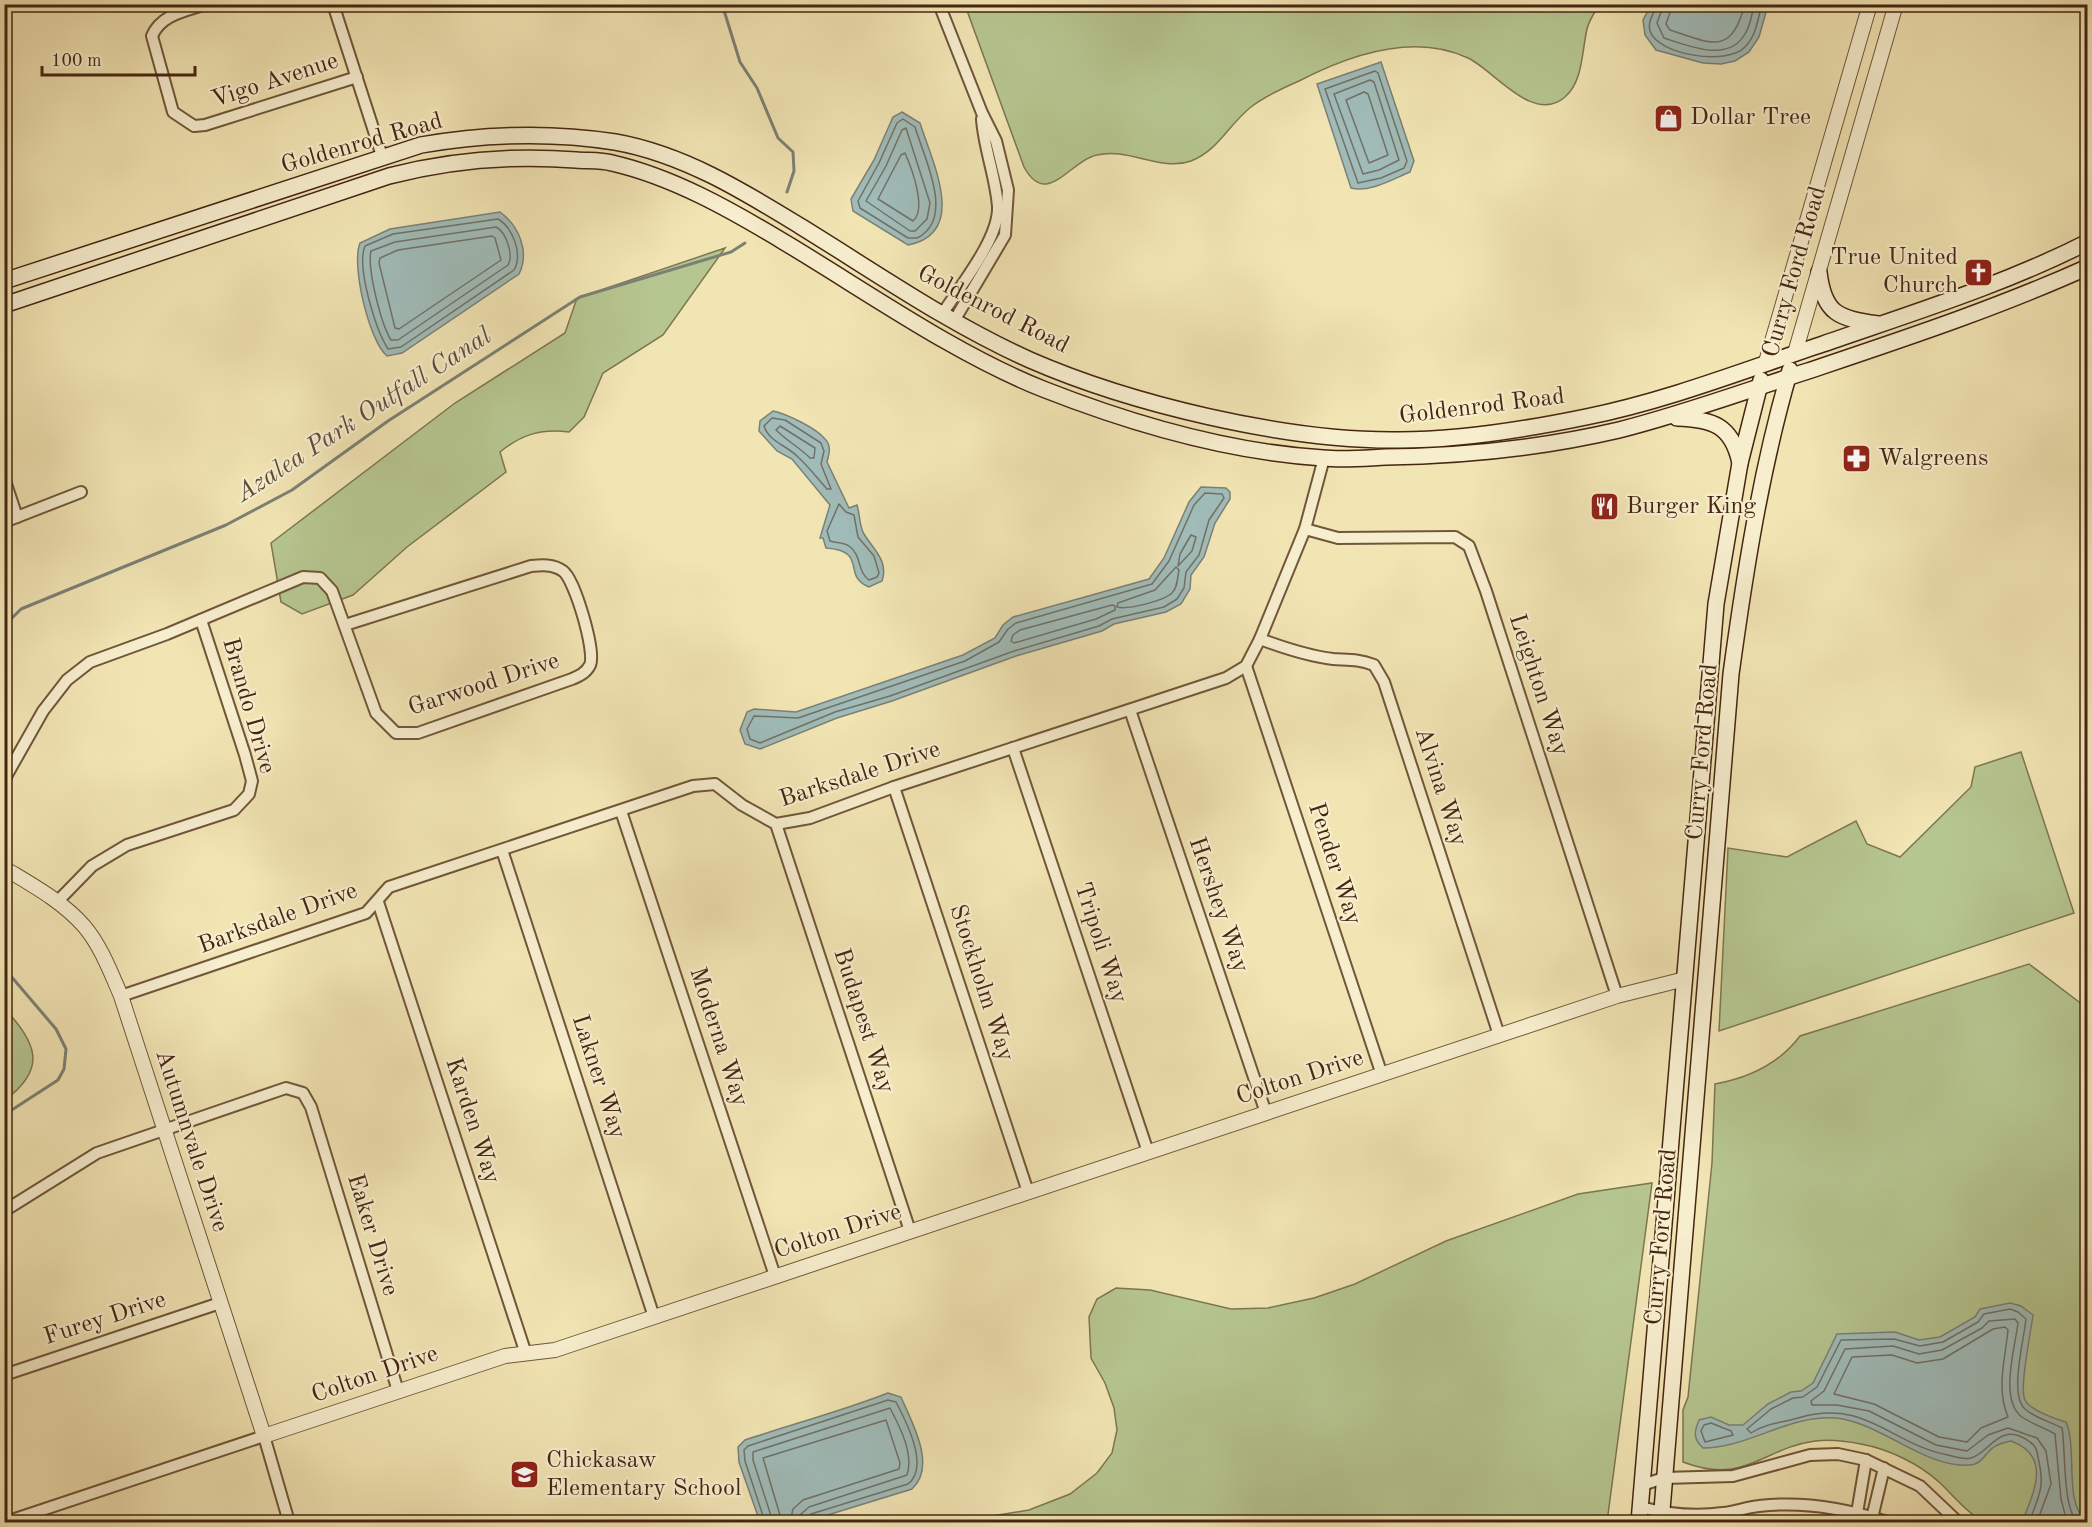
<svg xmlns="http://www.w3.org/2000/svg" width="2092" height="1527" font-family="'Old Standard TT',serif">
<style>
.green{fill:#b6c690;stroke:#7e7651;stroke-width:1.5}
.water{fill:#a0bcb9;stroke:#7c8076;stroke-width:1.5}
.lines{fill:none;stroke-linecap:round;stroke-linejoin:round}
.shore{stroke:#727166;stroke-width:1.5}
.stream{stroke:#7c8076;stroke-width:3}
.minor-casing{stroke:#70563a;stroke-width:14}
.tertiary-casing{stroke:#70563a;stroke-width:16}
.secondary-casing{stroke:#452612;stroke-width:18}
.minor{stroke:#f7eece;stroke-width:10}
.tertiary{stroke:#f7eece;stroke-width:14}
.secondary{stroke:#f7eece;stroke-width:15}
.labels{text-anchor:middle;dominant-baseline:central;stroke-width:4.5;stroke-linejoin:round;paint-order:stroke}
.street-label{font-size:24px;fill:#452612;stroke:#f7eece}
.poi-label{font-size:24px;fill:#452612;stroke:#f7eece;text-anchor:start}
.water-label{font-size:26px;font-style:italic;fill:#5c4c3c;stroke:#f7eece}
</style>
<rect width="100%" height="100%" fill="#f2e5b4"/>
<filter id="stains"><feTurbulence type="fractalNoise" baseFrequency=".00333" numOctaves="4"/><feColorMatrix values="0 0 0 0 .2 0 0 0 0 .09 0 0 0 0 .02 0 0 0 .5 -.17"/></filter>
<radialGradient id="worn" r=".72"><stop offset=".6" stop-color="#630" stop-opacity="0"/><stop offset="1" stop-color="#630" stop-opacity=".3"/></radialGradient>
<g class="green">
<path d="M965,5V4L1599,5C1595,12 1589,20 1587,29C1582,50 1583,82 1565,97C1533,125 1494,70 1468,58C1413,32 1349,55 1299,81C1283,88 1265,96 1251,107C1229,124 1219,150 1191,161C1161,172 1128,147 1097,155C1069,161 1047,209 1024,167Z"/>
<path d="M725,248L663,335L603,373L584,417L569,432C541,428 521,435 500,452L506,472L407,547L353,595L302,614L281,602L271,543L455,403L565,333L577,298Z"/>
<path d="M2021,752L2074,913L1719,1031L1728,848L1787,857L1856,821L1867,844L1900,857L1971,787L1975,767Z"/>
<path d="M2029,964L2087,1008V1522H1983C1966,1512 1953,1495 1939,1482C1918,1463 1888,1449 1861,1444C1846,1441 1830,1439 1815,1441C1762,1448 1746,1486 1683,1462V1410L1688,1397L1712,1163L1715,1084C1748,1078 1779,1064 1800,1036Z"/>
<path d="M5,1009C36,1043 48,1068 5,1100Z"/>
<path d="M1652,1183L1607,1522H956L1029,1510L1070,1494L1097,1473L1112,1453L1117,1430L1114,1408L1105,1383L1091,1358L1089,1317L1097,1299L1116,1288L1150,1290L1231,1309L1268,1308L1314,1298L1355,1284L1446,1241L1578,1194Z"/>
</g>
<g class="water">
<path d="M1651,5V4L1768,5L1759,37L1749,52L1735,61L1721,64L1703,63L1656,50L1645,35L1643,20Z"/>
<path d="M1381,62L1414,161L1410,172C1393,179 1369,193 1351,188L1317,84Z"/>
<path d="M902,112L920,123C932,162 969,233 908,245L853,211L851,199L874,160L893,117Z"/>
<path d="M500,212C519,226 530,252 519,274L402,353L387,356C369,341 351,265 360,243L390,229Z"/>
<path d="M773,411C787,414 816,428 825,439C832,446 829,454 827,462L849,508L857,505C860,514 859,526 864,534C873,549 889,561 882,581L869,587C841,576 869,551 826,548L823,538H820L830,505L792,459L777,451L759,431L760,421Z"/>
<path d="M1201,487L1226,488L1230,492V499L1215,523L1204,557L1191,575L1190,589L1181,604L1166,612L1114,624L1102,631L1016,656L892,701L837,718L760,749L745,744L740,730L747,712L754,709L796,712L963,655L995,638L1003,625L1013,617L1149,579L1164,558L1189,502Z"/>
<path d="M2010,1303L2021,1306L2033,1315C2031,1331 2019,1389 2025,1400C2030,1410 2055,1419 2066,1422C2078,1450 2063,1503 2087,1522H2022C2034,1492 2052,1456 2011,1441C2006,1442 1998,1444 1994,1447C1985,1453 1982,1465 1969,1465C1924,1468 1882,1423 1836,1418C1789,1414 1749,1448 1703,1448C1693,1439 1694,1432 1699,1420L1711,1417L1729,1425H1743L1768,1404L1791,1392L1801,1391L1813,1383L1837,1334L1895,1332L1919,1340L1940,1337L1975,1317L1980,1309Z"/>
<path d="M888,1393L901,1397C912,1423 937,1466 912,1489L805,1522H760L739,1462L738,1447L745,1440C793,1424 842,1411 888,1393Z"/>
</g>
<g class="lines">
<g class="shore">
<path d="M1656,4C1655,14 1647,20 1650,31C1658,55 1727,66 1745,47C1756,36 1758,19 1762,4"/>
<path d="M1664,4L1657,23L1664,38C1689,46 1730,64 1746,32C1751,24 1752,13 1754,4"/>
<path d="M1673,4L1666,24L1670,30C1712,44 1731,56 1745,4"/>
<path d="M1375,71L1378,73L1407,161L1404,168L1381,178L1358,183L1325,89Z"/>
<path d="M1370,80L1374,82L1399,160L1379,170L1363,174L1334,94Z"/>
<path d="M1364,92L1368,94L1388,155L1369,163L1346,100Z"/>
<path d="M903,119L915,127C924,158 956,219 917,238H908L860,208L858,201L879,163L897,123Z"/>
<path d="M906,128L930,203L927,219L915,231H910L866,201L886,166L902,130Z"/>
<path d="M905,153C912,169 927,209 913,221L878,199L901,155Z"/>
<path d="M498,219C513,228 523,254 514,270L401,347L388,349C376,330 356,267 365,246L393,234Z"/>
<path d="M496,227C506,232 514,255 508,265L398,340H391C381,324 367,269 371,251L395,242Z"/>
<path d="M492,236L495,238L501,260L399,329L395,328L379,263L380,258L398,250Z"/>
<path d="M772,418L785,420L821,443L824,451L821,464L831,489H827C817,478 809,467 798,457C788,446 769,442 764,426Z"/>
<path d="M780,426L815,448L814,458H810C799,447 787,441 776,430Z"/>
<path d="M1205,493L1222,494L1224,498L1209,520L1199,555L1186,572L1184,588L1177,599L1164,607L1112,619L1099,626L1014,651L890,696L835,712L760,743L750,739L747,729L754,716L798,718L965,661L999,642L1008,629L1016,623L1152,584L1169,561L1194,505Z"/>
<path d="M839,504L846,512L854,515L858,537L874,556L879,573L877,577L869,580C857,572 862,555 849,546C844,542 836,543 830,541L827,531Z"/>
<path d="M1191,535L1196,537L1192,551L1178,566L1180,554Z"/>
<path d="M1176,567L1179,570C1177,579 1178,587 1172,593C1164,601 1127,610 1117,607L1118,603L1155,590Z"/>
<path d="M1112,605L1115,606V610L1096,619L1014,643L1011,641L1013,635L1020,630Z"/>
<path d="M2005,1327L2008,1330C2005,1361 1996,1388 2008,1417L1981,1428L1967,1442L1939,1437L1874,1404L1834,1394L1852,1357L1892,1355L1917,1363L1943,1359L1993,1329Z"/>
<path d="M1711,1423L1731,1431L1733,1435L1705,1442L1701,1431L1704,1425Z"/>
<path d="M765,1522L745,1461L744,1450L748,1446L888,1400L896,1402C906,1421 930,1467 908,1484L811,1514L807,1522"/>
<path d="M773,1522L753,1460V1452L890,1408C900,1427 914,1454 907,1475L809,1507L801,1514L799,1522"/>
<path d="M782,1522L763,1458L886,1420L900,1463L899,1469L803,1500L793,1509L790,1522"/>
<path d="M2029,1522C2038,1498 2045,1488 2039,1462C2037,1454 2038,1447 2030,1442C2000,1419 1989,1454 1971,1458C1964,1460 1955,1457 1948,1455C1890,1444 1866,1398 1798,1418C1782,1423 1766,1423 1751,1433L1747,1429L1771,1409L1793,1398L1803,1397L1817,1387L1841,1340L1894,1339L1920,1346L1943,1342L1978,1322L1984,1314L2010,1309L2018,1312L2026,1319C2024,1340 2009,1395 2025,1409C2035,1418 2051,1422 2062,1428C2066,1450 2062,1509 2078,1522"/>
<path d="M2037,1522L2051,1484L2046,1451L2037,1438L2008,1428L1988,1435L1967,1451L1936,1445L1869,1411L1837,1405H1812L1811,1401L1824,1391L1845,1349L1893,1346L1919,1354L1942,1350L1982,1328L1989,1321L2015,1319L2018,1323C2015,1348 1999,1400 2022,1417C2032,1424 2045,1428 2055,1434L2061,1499L2067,1522"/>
</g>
<g class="stream">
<path d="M722,4L740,62L757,88L778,138L793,152L794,171L787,192"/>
<path d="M4,626L21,609L226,525L292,490L388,421L580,297L731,252L745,243"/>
<path d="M4,968L56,1029L66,1049L64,1069L58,1080L4,1115"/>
</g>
<defs>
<g id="minor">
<path d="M206,4C186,11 161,14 152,36L173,112L194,126L205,125L357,77"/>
<path d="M333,4L382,156"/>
<path d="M939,4L982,113L996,141L1008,190L1005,235L954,321"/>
<path d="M943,313C960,286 999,239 998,207C996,177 984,149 982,119"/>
<path d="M4,478L17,517"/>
<path d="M4,522L81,492"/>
<path d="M1305,529L1338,538L1455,537L1469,546L1486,591L1617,996"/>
<path d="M1260,639C1284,648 1308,656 1333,659C1350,660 1358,659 1374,665L1384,682L1499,1035"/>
<path d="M1246,666L1382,1075"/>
<path d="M1130,710L1266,1113"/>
<path d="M1013,748L1148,1152"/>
<path d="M4,780L43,711L67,680L90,662L167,634L303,577L320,578L332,591L376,713L396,733H418L572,679C579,676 586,673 590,665C596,652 575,580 563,571C553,564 542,565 531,566L345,625"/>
<path d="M894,787L1028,1192"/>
<path d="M621,811L775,1276"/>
<path d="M776,824L910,1231"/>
<path d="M502,850L654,1317"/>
<path d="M57,902L92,866L127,845L234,810L249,794L252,781L245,755L201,620"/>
<path d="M378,902L526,1354"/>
<path d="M121,996L366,913L389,887L693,786L715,784L742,805L776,824L810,818L894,787L1226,678L1246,666L1260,639L1305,529L1324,458"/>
<path d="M4,1211L97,1153L286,1088L303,1093L311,1107L398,1391"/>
<path d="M4,1375L220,1303"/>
<path d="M1642,1485L1664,1478L1733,1476L1810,1455L1838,1454L1866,1460L1920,1486L1958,1522"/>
<path d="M1640,1507C1667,1514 1695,1517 1723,1513C1735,1512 1747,1507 1759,1506C1803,1501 1845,1508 1887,1522"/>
<path d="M1857,1513L1866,1460"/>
<path d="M1872,1518L1884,1468"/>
<path d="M6,1522L264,1436L289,1522"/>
</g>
<g id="tertiary">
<path d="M1795,353L1896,4"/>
<path d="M1766,362L1870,4"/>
<path d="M4,868C32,885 62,901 84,926C101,946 111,973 121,996L264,1436L505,1356L555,1350L1617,996L1685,979"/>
</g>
<g id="secondary">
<path d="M1819,272C1824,315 1839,318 1878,324"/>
<path d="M4,281L421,145C485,134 551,132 615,142C683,154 743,191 800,226C875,272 949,324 1030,360C1131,404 1282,440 1392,440C1456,441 1523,430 1586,417C1666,401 1745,370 1823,344C1912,313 2003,285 2088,242"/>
<path d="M4,305L389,176C451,160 512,155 576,160C588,161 601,160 612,163C673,177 731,210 784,242C866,291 955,354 1043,389C1132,424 1227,452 1323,458C1344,460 1365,458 1386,457C1465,456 1542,448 1619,430C1683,414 1745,391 1808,371C1903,339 1997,308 2088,267"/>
<path d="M1677,418C1712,419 1732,425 1740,463"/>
<path d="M1639,1522L1716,604L1740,463L1761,380"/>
<path d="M1661,1522L1731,674C1745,572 1761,469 1790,370"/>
</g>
</defs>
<use href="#minor" class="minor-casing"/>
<use href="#tertiary" class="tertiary-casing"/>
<use href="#secondary" class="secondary-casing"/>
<use href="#minor" class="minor"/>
<use href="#tertiary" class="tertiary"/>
<use href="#secondary" class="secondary"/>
</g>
<defs>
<symbol id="shop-square" viewBox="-11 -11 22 22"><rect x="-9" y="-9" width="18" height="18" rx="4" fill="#8f2418" stroke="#f7eece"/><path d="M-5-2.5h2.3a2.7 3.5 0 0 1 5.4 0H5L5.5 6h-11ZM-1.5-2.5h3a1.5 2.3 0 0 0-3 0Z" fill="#fff"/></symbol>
<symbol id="church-square" viewBox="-11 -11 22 22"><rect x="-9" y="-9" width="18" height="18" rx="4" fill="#8f2418" stroke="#f7eece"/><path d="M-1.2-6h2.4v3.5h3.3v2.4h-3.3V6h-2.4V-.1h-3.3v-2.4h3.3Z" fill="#fff"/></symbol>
<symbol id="pharmacy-square" viewBox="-11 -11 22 22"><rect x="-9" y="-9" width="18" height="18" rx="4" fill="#8f2418" stroke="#f7eece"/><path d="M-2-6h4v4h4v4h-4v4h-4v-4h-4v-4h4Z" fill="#fff"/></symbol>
<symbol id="restaurant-square" viewBox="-11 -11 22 22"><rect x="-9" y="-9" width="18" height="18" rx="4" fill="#8f2418" stroke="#f7eece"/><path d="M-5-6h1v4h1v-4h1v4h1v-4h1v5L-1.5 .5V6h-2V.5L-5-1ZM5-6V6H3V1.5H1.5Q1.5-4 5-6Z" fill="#fff"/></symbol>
<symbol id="school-square" viewBox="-11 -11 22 22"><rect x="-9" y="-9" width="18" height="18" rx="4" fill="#8f2418" stroke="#f7eece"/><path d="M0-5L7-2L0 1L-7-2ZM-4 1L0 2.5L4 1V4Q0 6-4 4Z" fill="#fff"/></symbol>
</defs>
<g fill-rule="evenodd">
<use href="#shop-square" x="1652" y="102" width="33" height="33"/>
<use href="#church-square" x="1962" y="256" width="33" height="33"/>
<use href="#pharmacy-square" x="1840" y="442" width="33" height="33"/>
<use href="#restaurant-square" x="1588" y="490" width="33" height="33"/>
<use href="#school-square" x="508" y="1458" width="33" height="33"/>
</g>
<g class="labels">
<g class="street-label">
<text transform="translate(275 81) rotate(-18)">Vigo Avenue</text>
<text transform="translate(362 144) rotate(-16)">Goldenrod Road</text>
<text transform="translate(1795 272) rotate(-74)">Curry Ford Road</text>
<text transform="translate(993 310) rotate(27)">Goldenrod Road</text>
<text transform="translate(1482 407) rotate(-7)">Goldenrod Road</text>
<text transform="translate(484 685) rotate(-18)">Garwood Drive</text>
<text transform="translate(1538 685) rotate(72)">Leighton Way</text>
<text transform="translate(248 706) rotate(74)">Brando Drive</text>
<text transform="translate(1703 752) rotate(-85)">Curry Ford Road</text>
<text transform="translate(860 775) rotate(-18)">Barksdale Drive</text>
<text transform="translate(1440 787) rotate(72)">Alvina Way</text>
<text transform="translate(1334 864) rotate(72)">Pender Way</text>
<text transform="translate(1218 905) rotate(71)">Hershey Way</text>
<text transform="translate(278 919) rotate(-20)">Barksdale Drive</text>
<text transform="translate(1100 943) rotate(72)">Tripoli Way</text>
<text transform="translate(981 983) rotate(72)">Stockholm Way</text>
<text transform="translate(863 1021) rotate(72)">Budapest Way</text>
<text transform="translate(718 1037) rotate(72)">Moderna Way</text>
<text transform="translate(598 1077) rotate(72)">Lakner Way</text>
<text transform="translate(1300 1078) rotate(-18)">Colton Drive</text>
<text transform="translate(472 1121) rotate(72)">Karden Way</text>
<text transform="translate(191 1141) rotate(72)">Autumnvale Drive</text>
<text transform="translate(838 1232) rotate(-18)">Colton Drive</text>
<text transform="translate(372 1235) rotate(73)">Eaker Drive</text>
<text transform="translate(1662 1237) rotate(-85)">Curry Ford Road</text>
<text transform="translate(105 1319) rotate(-18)">Furey Drive</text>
<text transform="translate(375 1375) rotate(-19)">Colton Drive</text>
</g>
<g class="poi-label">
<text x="1690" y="118">Dollar Tree</text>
<text x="1958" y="258" text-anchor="end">True United<tspan x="1958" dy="28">Church</tspan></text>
<text x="1878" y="459">Walgreens</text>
<text x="1626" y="507">Burger King</text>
<text x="546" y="1461">Chickasaw<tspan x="546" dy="28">Elementary School</tspan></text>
</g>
<g class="water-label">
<text transform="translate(364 415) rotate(-33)">Azalea Park Outfall Canal</text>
</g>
</g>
<rect width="2092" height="1527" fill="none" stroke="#f2e5b4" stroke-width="24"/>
<rect x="6" y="6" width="2080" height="1515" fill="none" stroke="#452612" stroke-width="3"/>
<rect x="12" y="12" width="2068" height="1503" fill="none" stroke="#452612" stroke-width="1.5"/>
<path d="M42 66v9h153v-9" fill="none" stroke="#452612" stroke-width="3"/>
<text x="51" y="66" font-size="18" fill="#452612" stroke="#f7eece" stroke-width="4.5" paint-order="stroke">100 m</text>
<rect width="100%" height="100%" filter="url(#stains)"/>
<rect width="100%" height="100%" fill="url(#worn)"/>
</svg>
